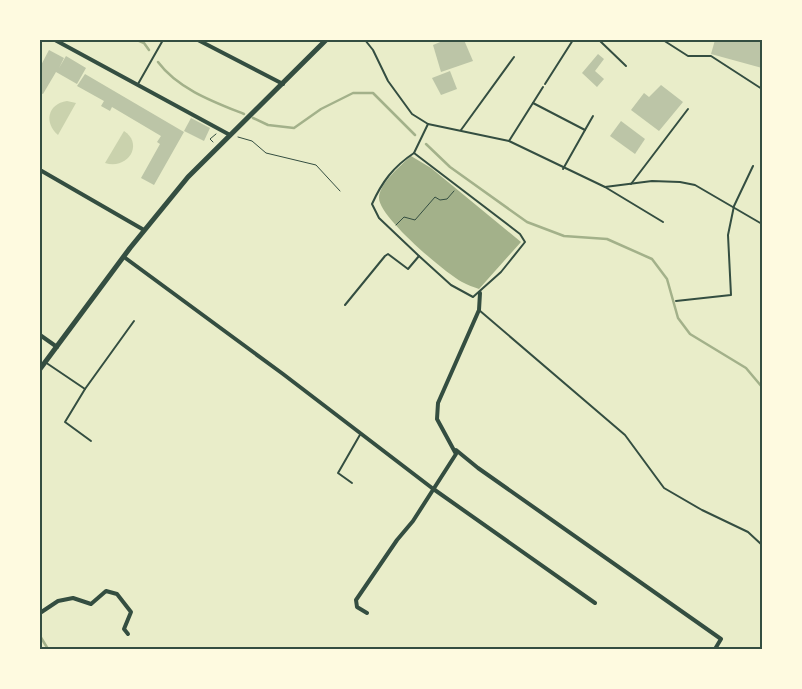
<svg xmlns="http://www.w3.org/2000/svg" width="802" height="689" font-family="'Sofia Sans Condensed',sans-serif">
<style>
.green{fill:#cad2ad}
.water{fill:#a3b18a}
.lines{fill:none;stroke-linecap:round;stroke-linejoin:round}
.stream{stroke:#a3b18a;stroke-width:2.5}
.building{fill:#bcc5a7}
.path{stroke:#344e41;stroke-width:1}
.service{stroke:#344e41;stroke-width:2}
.minor{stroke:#344e41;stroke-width:4}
.secondary{stroke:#344e41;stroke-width:5}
.neatline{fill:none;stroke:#344e41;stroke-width:2}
</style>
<rect width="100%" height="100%" fill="#e9edc9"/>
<g class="green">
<path d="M67,101L76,103L58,135C44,123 47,104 67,101Z"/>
<path d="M124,131C144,144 128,170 105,163Z"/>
</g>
<path class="water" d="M411,156L431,168L521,242L479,289C474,287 467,285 462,282C444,272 379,217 379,198C379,184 401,165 411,156Z"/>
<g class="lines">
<g class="stream">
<path d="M137,40L144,43L149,50"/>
<path d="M158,62C178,89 214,102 244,114"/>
<path d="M253,118L268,125L294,128L321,109L353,93H373L415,135"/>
<path d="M426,144L450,167L527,222L564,236L607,239L652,259L667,279L678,318L690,334L746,368L762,387"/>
<path d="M40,636L48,649"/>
</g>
</g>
<g class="building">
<path d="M445,40H464L473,61L441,72L433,45Z"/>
<path d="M715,40H762V68L711,54Z"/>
<path d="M49,50L64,58L59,68L66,56L86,68L77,84L56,72L43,94L40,93V67Z"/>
<path d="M598,54L604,59L595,71L604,79L597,87L582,73Z"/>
<path d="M450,71L457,89L441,95L432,78Z"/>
<path d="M85,74L184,132L154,185L141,178L160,144L157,142L161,136L112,107L110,111L101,106L104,101L77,86Z"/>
<path d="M661,85L683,102L659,131L631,110L644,93L649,97Z"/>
<path d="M191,118L210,128L204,141L184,131Z"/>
<path d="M621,121L645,139L635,154L610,136Z"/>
</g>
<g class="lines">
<g class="path">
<path d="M238,137L252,141L266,153L316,165L340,191"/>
<path d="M213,142L210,139L216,134"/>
<path d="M396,225L404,217L415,220L435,197L440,200L447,199L454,191"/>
</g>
<g class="service">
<path d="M365,40L373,50L388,81L412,114L428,124L509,141L605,187L652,181L680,182L695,185L762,224"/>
<path d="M599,40L626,66"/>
<path d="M663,40L688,56H711L762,89"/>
<path d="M138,84L163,40"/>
<path d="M545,84L573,40"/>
<path d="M533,103L585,130L593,116"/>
<path d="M461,130L514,57"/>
<path d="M509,141L543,87"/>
<path d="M414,153L520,234L525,242L501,272L473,297L451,285L419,256L379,218L372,204C382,182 393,167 414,153Z"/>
<path d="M414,153L428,124"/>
<path d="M563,169L585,130"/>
<path d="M631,184L688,109"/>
<path d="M605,187L663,222"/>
<path d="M676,301L731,295L728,235L734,206L753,166"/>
<path d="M345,305L385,256L388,254L408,269L419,256"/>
<path d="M479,310L625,435L664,488L702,510L748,532L762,545"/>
<path d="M45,362L85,389L65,422L91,441"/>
<path d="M85,389L134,321"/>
<path d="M352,483L338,473L361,433"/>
</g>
<g class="minor">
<path d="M55,40L230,135"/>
<path d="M198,40L283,84"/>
<path d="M40,170L144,230"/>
<path d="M124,257L283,374L432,488L595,603"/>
<path d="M40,335L57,347"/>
<path d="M456,450L478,468L721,639L715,649"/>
<path d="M40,613L58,601L73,598L91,604L106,591L117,594L131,612L124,629L128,634"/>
<path d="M367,613L357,607L356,600L397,540L413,521L456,454L437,419L438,403L479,310L480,293"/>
</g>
<path class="secondary" d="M40,369L130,248L188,177L326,40"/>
</g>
<rect width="802" height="689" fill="none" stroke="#fefae0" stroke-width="82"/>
<rect x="41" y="41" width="720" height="607" class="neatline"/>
</svg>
